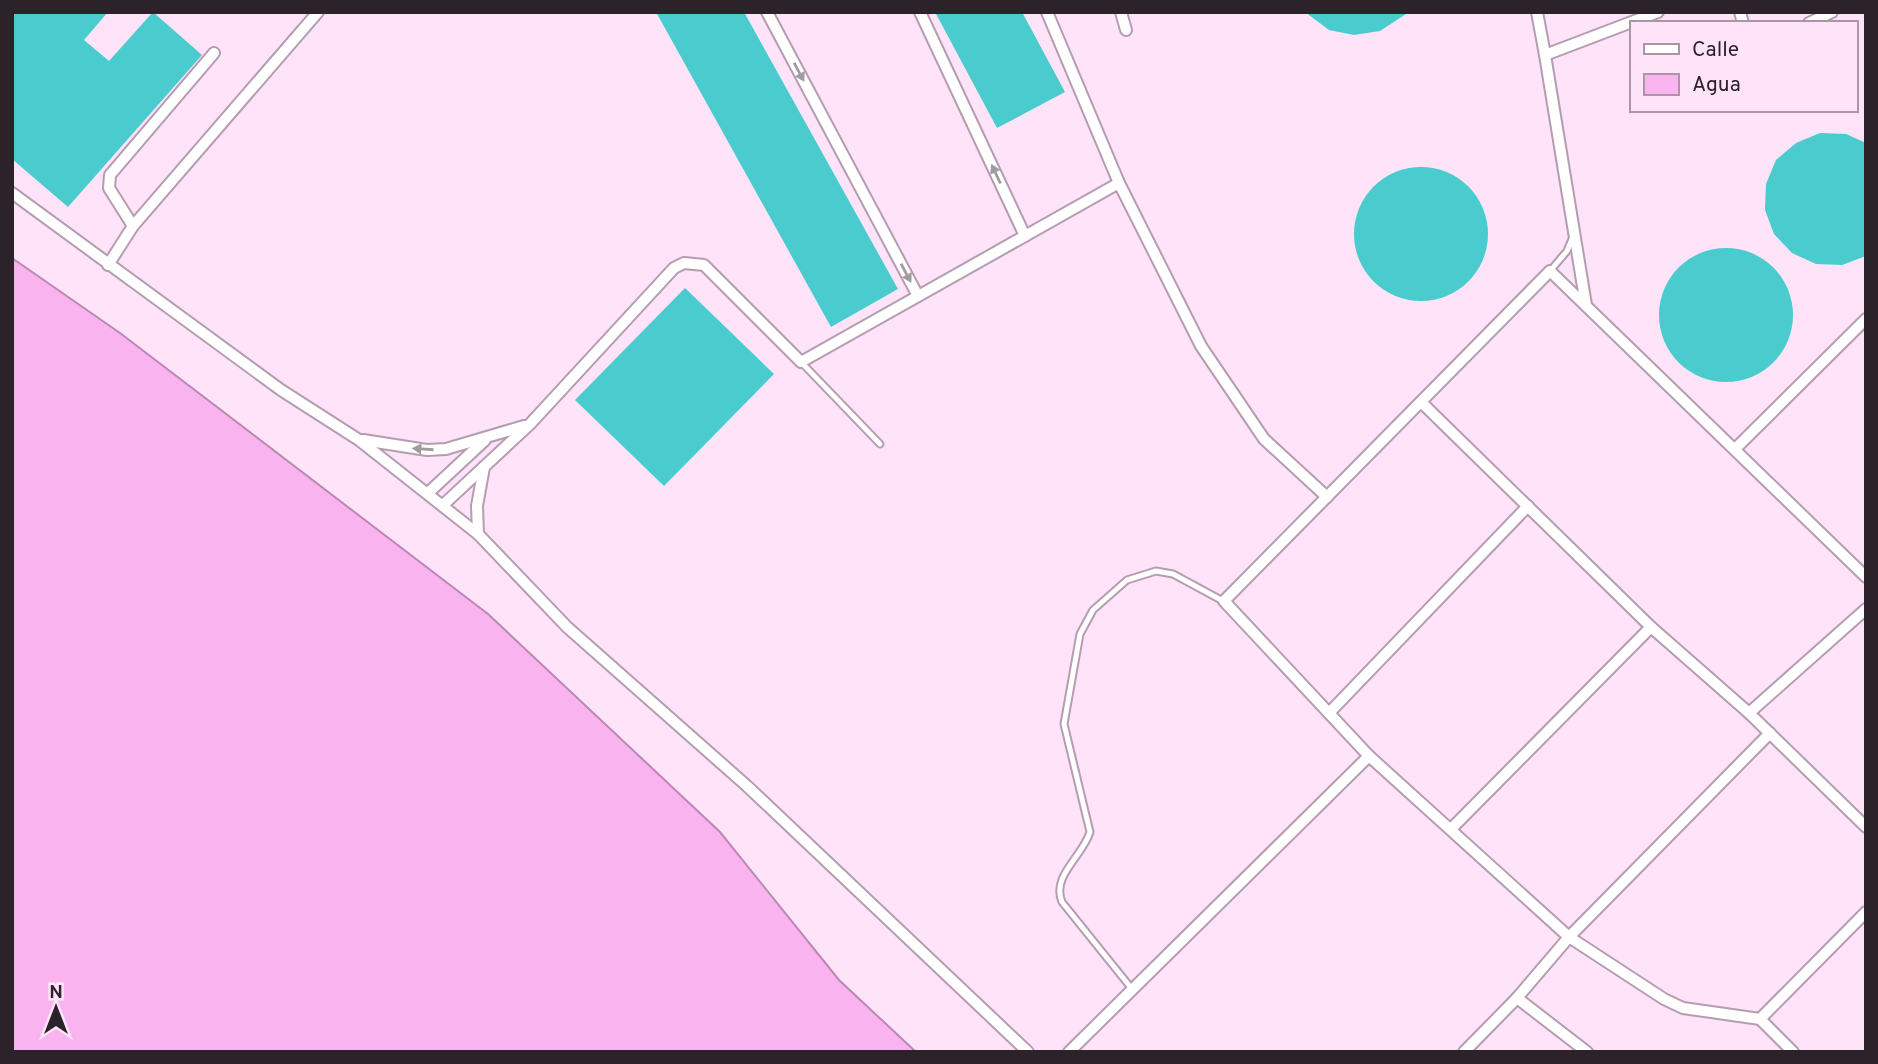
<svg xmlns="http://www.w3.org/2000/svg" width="1878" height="1064" font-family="Overpass,sans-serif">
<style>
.water{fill:#f9b3ef;stroke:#bb88b4;stroke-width:2}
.building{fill:#4acccf}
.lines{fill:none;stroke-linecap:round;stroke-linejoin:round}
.lane-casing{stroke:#b59db1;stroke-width:9}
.street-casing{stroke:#b59db1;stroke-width:14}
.lane{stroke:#fff;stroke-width:5}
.street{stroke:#fff;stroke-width:10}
.oneway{fill:#a09c9f}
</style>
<rect width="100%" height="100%" fill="#fee3f9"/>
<path class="water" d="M12,258L120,333L488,614L720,832L839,980L916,1052H12Z"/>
<g class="building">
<path d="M12,12H108L84,40L109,61L153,12L202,55L68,207L12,159Z"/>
<path d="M656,12H744L898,289L831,327Z"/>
<path d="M935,12H1022L1065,92L997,128Z"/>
<path d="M1305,12H1409L1380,31L1354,35L1329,30Z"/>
<path d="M1820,133L1846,134L1866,143V256L1842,265L1816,264L1792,253L1774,234L1765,210L1766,184L1776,160L1796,143Z"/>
<circle cx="1421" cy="234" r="67"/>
<circle cx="1726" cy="315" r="67"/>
<path d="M685,288L774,374L664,486L575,400Z"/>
</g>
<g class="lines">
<defs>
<g id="lane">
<path d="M1550,271L1567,251L1572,239"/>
<path d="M801,362L880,444"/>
<path d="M1132,989L1062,902C1051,876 1083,856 1090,832L1064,724L1080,634L1093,610L1127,580L1156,571L1173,574L1223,601"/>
</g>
<g id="street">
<path d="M767,12L918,296"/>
<path d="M920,12L1025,236"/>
<path d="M1047,12L1119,183L1201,346L1264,439L1327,497"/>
<path d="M1121,12L1126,30"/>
<path d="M1537,12L1545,55"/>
<path d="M1740,12L1743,23"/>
<path d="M1809,23L1832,12"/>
<path d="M12,193L281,390L359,440L478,534L567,627L747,786L1028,1052"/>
<path d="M133,226L109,188L110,175L214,53"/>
<path d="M108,265L133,226L318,12"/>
<path d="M1586,305L1545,55L1658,12"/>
<path d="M1421,402L1651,627L1749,713L1866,827"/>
<path d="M363,440L427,450L446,449L524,426"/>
<path d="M1735,449L1866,319"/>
<path d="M428,493L485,440"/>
<path d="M443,505L530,424L674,268L684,263L704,265L801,362L1119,183"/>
<path d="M478,534L477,506L484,467"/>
<path d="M1866,577L1550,271L1224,601L1369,756L1569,937L1664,999L1683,1008L1760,1019L1866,912"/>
<path d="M1329,713L1528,506"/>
<path d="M1749,713L1866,609"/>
<path d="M1451,829L1651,627"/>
<path d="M1517,998L1587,1052"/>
<path d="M1760,1019L1793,1052"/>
<path d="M1069,1052L1369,756"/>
<path d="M1464,1052L1517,998L1569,937L1770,733"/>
</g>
</defs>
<use href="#lane" class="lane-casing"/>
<use href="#street" class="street-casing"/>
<use href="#lane" class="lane"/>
<use href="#street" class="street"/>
</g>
<defs><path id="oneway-solid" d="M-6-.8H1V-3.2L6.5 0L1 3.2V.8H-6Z" transform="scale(1.75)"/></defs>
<g class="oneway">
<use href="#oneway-solid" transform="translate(799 72) rotate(62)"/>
<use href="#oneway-solid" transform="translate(996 174) rotate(-115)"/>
<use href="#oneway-solid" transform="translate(906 273) rotate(62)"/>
<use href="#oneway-solid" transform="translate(423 449) rotate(-176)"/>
</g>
<rect width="1878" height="1064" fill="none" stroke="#2b222a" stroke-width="28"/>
<rect x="1630" y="21" width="228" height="91" fill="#fee3f9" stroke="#aa96a6" stroke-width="2"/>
<rect x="1644" y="44" width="35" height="10" fill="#ffffff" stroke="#aa96a6" stroke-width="2"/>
<text x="1692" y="56" font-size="21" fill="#2b222a">Calle</text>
<rect x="1644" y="74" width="35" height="21" fill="#f9b3ef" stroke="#aa96a6" stroke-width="2"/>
<text x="1692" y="91" font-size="21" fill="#2b222a">Agua</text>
<g transform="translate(56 1008)" stroke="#fee3f9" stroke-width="5" paint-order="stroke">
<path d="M0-5L12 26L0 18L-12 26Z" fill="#2b222a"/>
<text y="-10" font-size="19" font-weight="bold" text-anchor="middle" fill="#2b222a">N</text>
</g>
</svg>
